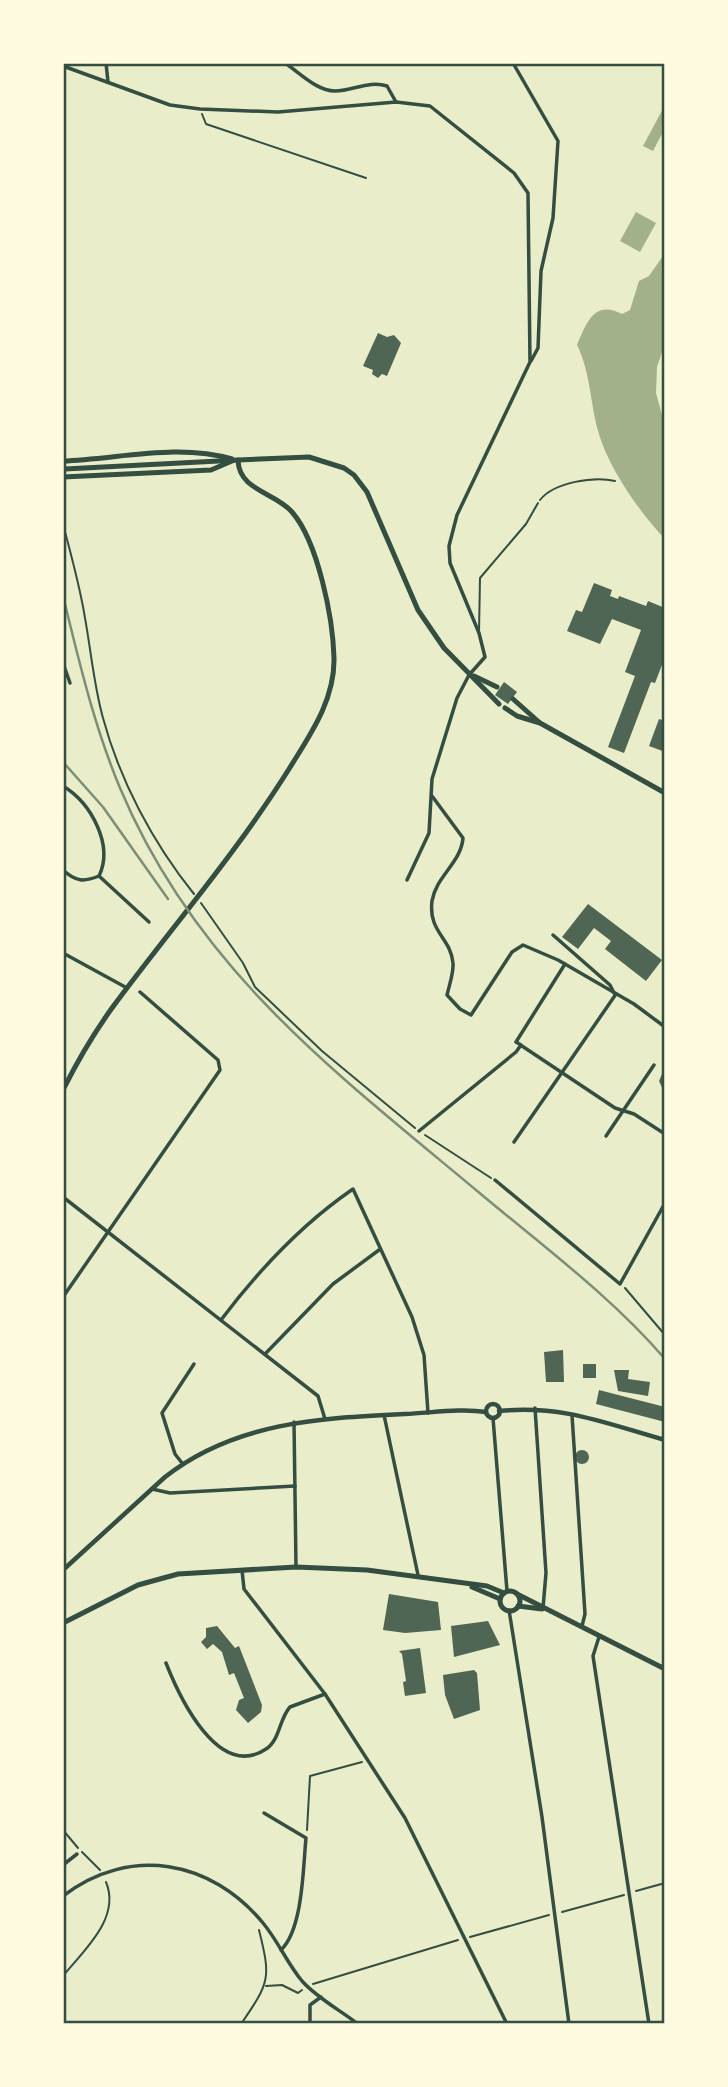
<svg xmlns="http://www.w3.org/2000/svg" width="728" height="2087" font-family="Jost,sans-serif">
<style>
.water{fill:#a3b18a}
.building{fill:#4f6655}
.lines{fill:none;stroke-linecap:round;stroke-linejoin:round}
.path{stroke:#344e41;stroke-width:2}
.service{stroke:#344e41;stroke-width:2}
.minor{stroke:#344e41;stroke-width:3.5}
.tertiary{stroke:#344e41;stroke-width:4.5}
.secondary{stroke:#344e41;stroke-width:5}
.primary{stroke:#344e41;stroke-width:5}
.rail{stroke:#7c8e77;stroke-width:2.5}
.neatline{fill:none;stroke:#344e41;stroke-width:2.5}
</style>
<rect width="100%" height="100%" fill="#e9edc9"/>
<g class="water">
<path d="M665,105V128L653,151L643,146Z"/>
<path d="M636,212L656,223L640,252L620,241Z"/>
<path d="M665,253V343L657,367L656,393L665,426V539C641,514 609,469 599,434C590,405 591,373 577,345C587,322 594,300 622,314L630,310L639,281L649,276Z"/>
</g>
<g class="building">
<path d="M378,333L387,337L394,335L401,343L387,376L382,374L378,378L372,374L373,370L363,366Z"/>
<path d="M594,583L612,590L610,596L618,599L619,596L646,606L648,601L665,608V657L655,683L651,682L624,753L608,747L635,676L625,672L641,630L612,619L600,644L567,631L576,610L582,612Z"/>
<path d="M504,682L517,692L508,704L495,695Z"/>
<path d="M665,714V752L649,746L659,719L662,720Z"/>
<path d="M588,904L662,960L646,981L605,949L611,941L594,928L578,949L562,937Z"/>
<path d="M665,1067V1094L659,1081Z"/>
<path d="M563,1350L564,1382H546L544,1352Z"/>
<rect x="583" y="1364" width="13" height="14"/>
<path d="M614,1370H629L628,1379L650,1382L648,1396L618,1391Z"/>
<path d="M599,1390L665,1407V1422L596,1404Z"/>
<circle cx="582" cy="1457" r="7"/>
<path d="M389,1594L438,1602L441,1630L405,1633L383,1630Z"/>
<path d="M488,1621L500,1645L454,1657L451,1626Z"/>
<path d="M217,1626L235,1648L239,1646L262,1705L261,1712L248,1723L236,1710L239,1700L244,1698L234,1673L229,1675L222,1652L213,1644L207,1649L201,1642L206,1637V1628Z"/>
<path d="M420,1648L426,1693L405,1696L403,1682L406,1681L402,1654L399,1651Z"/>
<path d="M474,1670L477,1673L480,1710L454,1719L445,1695L443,1675Z"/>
</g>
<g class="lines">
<g class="path">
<path d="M202,114L206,124L366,178"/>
<path d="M540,500C554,482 595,476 615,481"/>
<path d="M63,524C71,555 80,586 85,618C91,651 94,686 103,718C120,781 153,843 194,894"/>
<path d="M201,903L243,963L255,987L322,1051L415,1128"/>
<path d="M425,1135L491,1178"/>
<path d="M625,1288L665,1335"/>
<path d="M63,1830L78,1848"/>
<path d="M307,1830L310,1776L362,1762"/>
<path d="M82,1852L100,1870"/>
<path d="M636,1891L665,1883"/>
<path d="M562,1912L624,1895"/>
<path d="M470,1937L549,1915"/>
<path d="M63,1976C84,1950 121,1918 106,1882"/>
<path d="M313,1984L458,1940"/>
<path d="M266,1986L282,1985L298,1993L302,1990"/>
<path d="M241,2024C270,1982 271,1978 259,1930"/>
</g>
<path class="service" d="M479,632L480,578L526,524L538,503"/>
<g class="minor">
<path d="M106,63L108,82"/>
<path d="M285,63C300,73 317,91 335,91C353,91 369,80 387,86L396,102"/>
<path d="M513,63L558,141L553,218L541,271L538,348L531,361"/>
<path d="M63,66L170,105L200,109L278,112L396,102L430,106L514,173L528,193L530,362L457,515L449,546L450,563L479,633L485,657L469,675L457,698L432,779L429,833L407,880"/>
<path d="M63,663L70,683"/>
<path d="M63,786C91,803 114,845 99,876"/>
<path d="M432,796L463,838C461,863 436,876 432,901C428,932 451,938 453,963C454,972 449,986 447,995L460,1009L471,1015L512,952L523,945L558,960L634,1004L665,1027"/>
<path d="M63,870C76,882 84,882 99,876L149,922"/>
<path d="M553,935L610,985L614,993"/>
<path d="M63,953L127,988"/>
<path d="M522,1046L615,1108L634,1114L665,1134"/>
<path d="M419,1131L516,1052L521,1045L516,1042L565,964"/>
<path d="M606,1136L654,1065"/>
<path d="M514,1142L616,994"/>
<path d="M495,1180L620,1284L665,1203"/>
<path d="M63,1197L318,1396L325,1419"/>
<path d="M63,1297L220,1070L218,1060L140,992"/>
<path d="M221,1320C258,1271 302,1224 353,1189L412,1317L424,1355L428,1413"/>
<path d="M265,1354L333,1284L379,1250"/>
<path d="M535,1408L546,1573L543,1608"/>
<path d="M384,1415L418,1575"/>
<path d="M572,1415L585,1614L582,1626"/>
<path d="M493,1418L507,1591"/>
<path d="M294,1422L296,1567"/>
<path d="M182,1463L175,1454L162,1413L194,1364"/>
<path d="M152,1489L170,1493L295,1486"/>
<path d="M242,1570L244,1589L325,1694L405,1818L507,2024"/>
<path d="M509,1610L542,1817L569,2024"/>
<path d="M599,1637L593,1656L649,2024"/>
<path d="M166,1663C179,1696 218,1781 266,1749C280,1740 279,1719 290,1707L325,1694"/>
<path d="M264,1813L306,1838C303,1868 303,1929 281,1950"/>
<path d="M63,1865L77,1854"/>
<path d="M63,1896C130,1845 211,1860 263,1923C278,1941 287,1963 302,1981C317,1998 340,2010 358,2024"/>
<path d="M310,2024V2005L321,1997"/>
</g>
<g class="tertiary">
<circle cx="493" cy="1411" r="7"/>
<path d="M499,1411C564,1405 604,1423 665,1440"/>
<path d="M63,1570L165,1477C235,1422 320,1418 405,1414C431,1413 460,1408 486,1412"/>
</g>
<g class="secondary">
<path d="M238,460L309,457L344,468L354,475L367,492L418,610L444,648L499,704"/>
<path d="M63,461C118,459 178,443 232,459"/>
<path d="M63,477L211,470L232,461"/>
<path d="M474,676L497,687"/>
<path d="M513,699L540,723"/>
<path d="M505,708L517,716L540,723L665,793"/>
<path d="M472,1587L500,1599"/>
<circle cx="510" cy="1601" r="10"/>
<path d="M517,1594L665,1669"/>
<path d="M518,1606L542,1609"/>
<path d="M63,1623L138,1585L178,1574L296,1567L367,1570L487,1586L504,1593"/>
</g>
<path class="primary" d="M63,1090C77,1062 94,1033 112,1008C172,927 235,855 289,769C310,735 335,700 334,658C333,618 318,542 292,512C275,492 239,491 238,460L65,469"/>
<g class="rail">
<path d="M63,596C79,661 94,726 120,788C195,967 332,1070 476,1190C540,1244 610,1295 665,1359"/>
<path d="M63,762L103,807L168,899"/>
</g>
</g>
<rect width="728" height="2087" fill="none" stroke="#fefae0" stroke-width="130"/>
<rect x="65" y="65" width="598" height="1957" class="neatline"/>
</svg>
